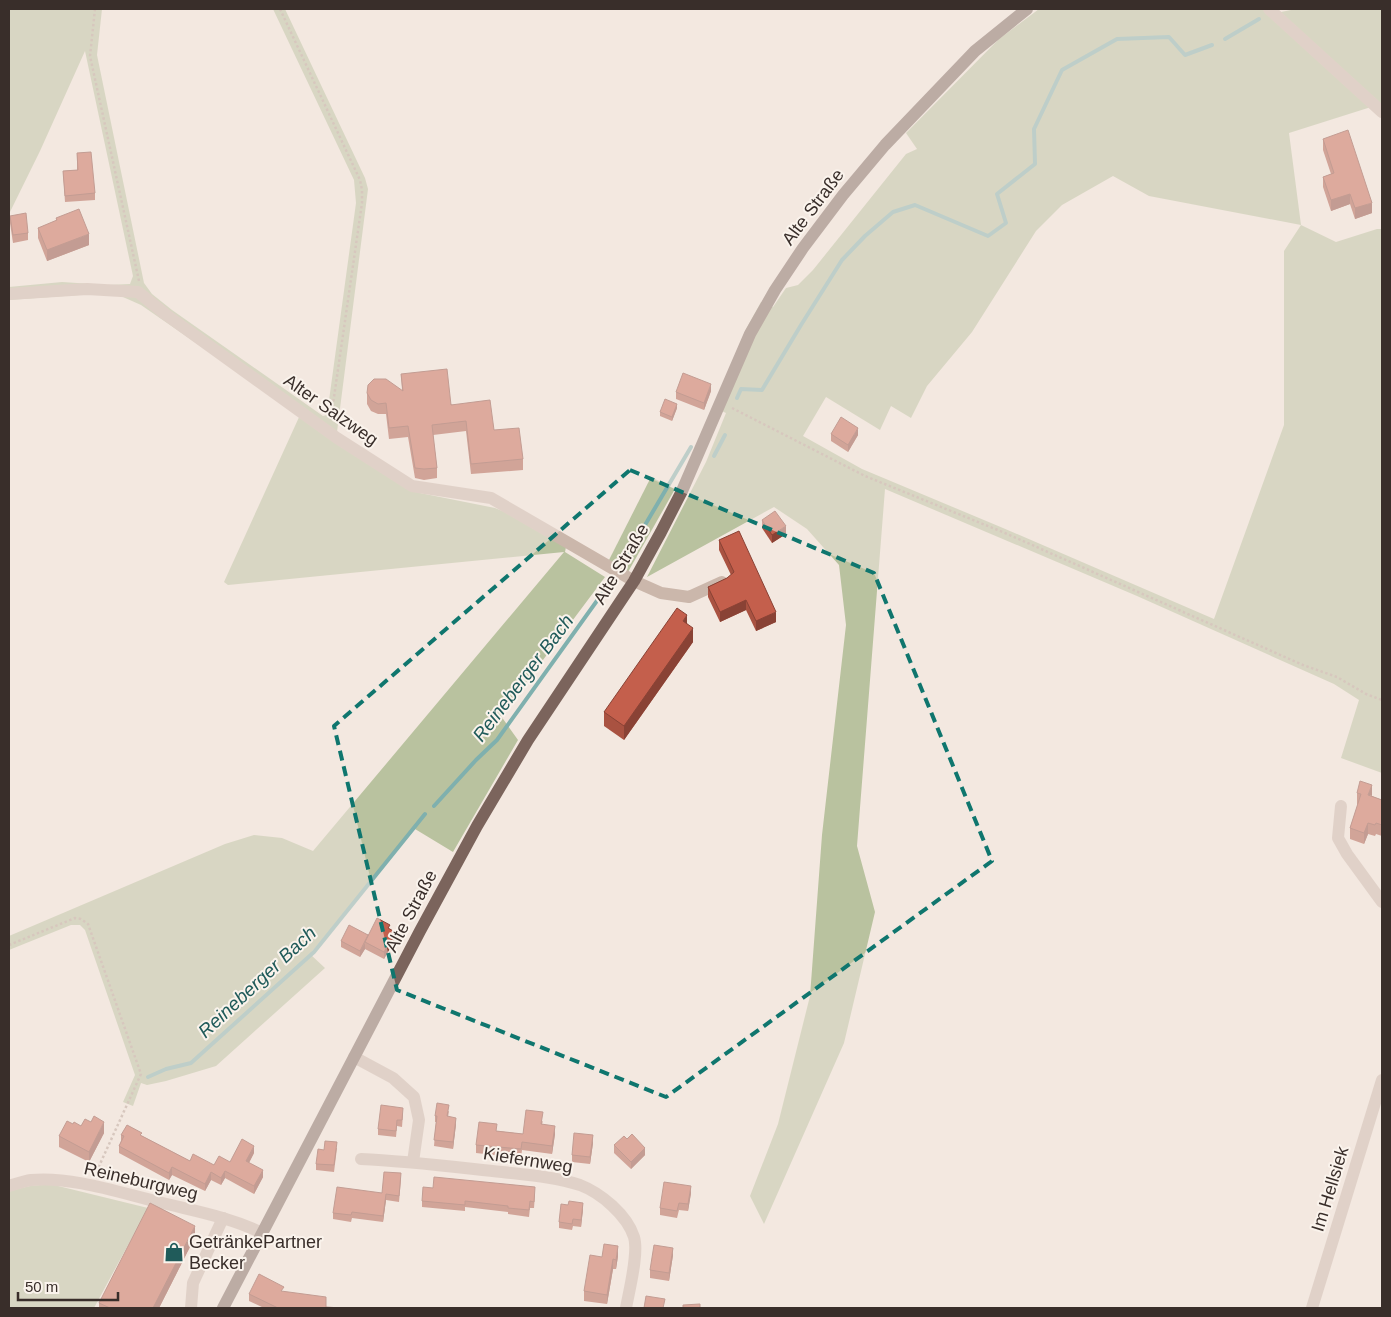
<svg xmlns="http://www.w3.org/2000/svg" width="1391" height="1317" font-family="Arial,sans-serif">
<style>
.green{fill:#b9c29f;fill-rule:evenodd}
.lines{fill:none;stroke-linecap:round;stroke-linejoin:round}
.stream{stroke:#7fb0ae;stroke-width:4}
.path{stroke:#b7a195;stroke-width:2.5;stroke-dasharray:2.5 2.5;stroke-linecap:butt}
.minor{stroke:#cbb7ab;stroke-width:12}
.major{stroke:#7b645c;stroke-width:12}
.wall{fill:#a95241}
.shaded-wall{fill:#894235}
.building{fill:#c45f4c;stroke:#894235}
.marked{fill:none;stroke:#0f766e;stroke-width:4;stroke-dasharray:10 6;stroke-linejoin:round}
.labels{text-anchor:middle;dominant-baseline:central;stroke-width:4;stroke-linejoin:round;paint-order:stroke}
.street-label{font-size:18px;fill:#392e2a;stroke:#faf3ec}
.poi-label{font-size:18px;fill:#392e2a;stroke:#faf3ec;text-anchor:start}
.water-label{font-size:19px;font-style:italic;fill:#205b5a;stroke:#faf3ec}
</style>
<rect width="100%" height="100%" fill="#f3e8e0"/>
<g class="green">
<path d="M9,9H102L97,55L144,283L152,294L172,310L323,416L327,415L356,203L354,180L273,9H285L365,178L368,189L336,440L420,493L495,508L510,514L566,547L565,552L605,577L501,716L518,740L453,852L415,829L310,954L325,968L216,1066L166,1081L147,1085L141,1083L133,1106L123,1102L135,1075L85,930L80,925H71L9,950V936L225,844L254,835L282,838L313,851L564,552L228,585L224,582L300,415L141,305L123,297L107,293L9,300V287L62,282L107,285L130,284L133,276L85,51L40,151L9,214Z"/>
<path d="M1039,9H1277L1281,12L1296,9H1382V118L1371,107L1289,133L1301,225L1336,242L1377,229H1382V773L1341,758L1359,700L1334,684L1137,596L885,489L857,846L875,912L844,1043L764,1224L750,1196L778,1124L810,996L822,835L846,625L839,565L807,529L774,507L647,577L706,462L726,413L713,407L746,329L761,302L773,307L786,288L798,285L813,270L906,154L917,149L906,133L999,39ZM1113,176L1149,196L1301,225L1284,251V425L1214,619L1003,528L862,469L803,436L826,397L880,430L891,406L911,418L927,386L972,332L1036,231L1062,205Z"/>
<path d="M651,477L675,489L628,572L609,560Z"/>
<path d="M50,1184L148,1208L94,1308H9V1191L30,1186Z"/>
</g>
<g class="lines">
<g class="stream">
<path d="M1225,39L1259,19"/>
<path d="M737,398L741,389L762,390L801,325L842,260L865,236L893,212L915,205L988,236L1006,223L997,194L1035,164L1034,129L1062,70L1117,39L1169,37L1185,55L1212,45"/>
<path d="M714,456L725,435"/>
<path d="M622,564L691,447"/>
<path d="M434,806L476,760L497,740L609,584"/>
<path d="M148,1077L166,1069L191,1063L314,952L425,814"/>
</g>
<g class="path">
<path d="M95,9L90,56L139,281"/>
<path d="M280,9L360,180L362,190V203L331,418"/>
<path d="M732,408L865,476L1005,533L1303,665L1337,677L1366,694L1382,700"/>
<path d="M9,945L75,918L81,919L88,924L141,1074L95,1175"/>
</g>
<g class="minor">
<path d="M1269,9L1382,112"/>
<path d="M9,294L87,289L138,292L165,314L337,438L412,486L491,498L634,581L661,593L689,597L722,582"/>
<path d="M1341,806L1338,838L1347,854L1382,902"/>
<path d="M354,1057L393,1078L414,1097L419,1120L413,1162"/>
<path d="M361,1159C408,1161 455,1167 502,1172C528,1175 555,1177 580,1185C601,1193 627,1215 634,1237C639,1253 629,1291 626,1308"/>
<path d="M9,1186C16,1184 24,1181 31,1180C71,1176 121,1193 159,1202C194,1211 230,1217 262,1233"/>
<path d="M191,1308L193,1283L223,1218"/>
<path d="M1312,1308L1382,1080"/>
</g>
<path class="major" d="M223,1308L420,931L477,826L528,740L634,581L661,532L682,491L750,334L775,290L803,248L843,195L885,145L975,51L1027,9"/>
</g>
<g class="wall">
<path d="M1323,139L1372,213L1355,219L1350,204L1331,211L1323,187V177L1331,174L1323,150Z"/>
<path d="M77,153L95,193V200L65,202L63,171L77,170Z"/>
<path d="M10,216L28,233V240L13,243L10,223Z"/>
<path d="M56,218L89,245L47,261L38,238V228L56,221Z"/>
<path d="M401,374L494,430L523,459V470L471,474L466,431L433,435L437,468V478L424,480L415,478L408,437L389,439L386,414H378L371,411L367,404V393L402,390Z"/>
<path d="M711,391L704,410L676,399V392Z"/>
<path d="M677,408L672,421L660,416V412Z"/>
<path d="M831,434L858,435L848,452L831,441Z"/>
<path d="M762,520L786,534L772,543L762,528Z"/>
<path d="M719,540L776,622L756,631L746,610L720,622L708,597V587L727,578L731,575L719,550Z"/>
<path d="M687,623L693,642L624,740L604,726V712Z"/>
<path d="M1357,793L1372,796L1382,800V836L1376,834L1375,836L1368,834L1364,844L1350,839V828L1358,804H1357Z"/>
<path d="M390,929L395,939L384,959L365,949L360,957L341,947V941Z"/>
<path d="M449,1111L448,1117L456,1124L453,1149L434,1146L436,1122H435V1116Z"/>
<path d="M403,1114L402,1127L397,1126L396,1137L378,1135V1129Z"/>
<path d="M543,1121L542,1124L555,1134L552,1154L522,1150L521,1158L476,1153V1145L497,1131L523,1134Z"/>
<path d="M73,1124L104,1133L89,1162L59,1147V1136Z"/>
<path d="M121,1135L142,1136L190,1161L214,1165L230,1162L254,1153L249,1163L263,1177L254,1194L225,1178L221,1185L211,1180L205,1191L172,1175L169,1180L119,1153V1146L121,1141Z"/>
<path d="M593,1143L590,1164L572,1162V1155Z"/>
<path d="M614,1145L645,1155L631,1169L614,1153Z"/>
<path d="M337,1148L334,1172L316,1170V1164L324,1150Z"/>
<path d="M401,1179L399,1202L386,1200L383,1222L352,1218L351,1222L333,1219V1213L382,1193Z"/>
<path d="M691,1193L688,1211L679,1210L677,1218L660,1215V1208Z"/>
<path d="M535,1194L534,1208H530L529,1217L508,1214V1212L465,1207V1211L422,1207V1201Z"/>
<path d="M583,1209L581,1227L573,1226L572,1230L559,1228V1222Z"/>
<path d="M195,1237L159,1308H99V1303Z"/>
<path d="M673,1255L669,1281L650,1278V1270Z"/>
<path d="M618,1256L616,1269H613L607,1304L584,1301V1291L602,1257Z"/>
<path d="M284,1292L326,1307L341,1308H264L249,1301V1294Z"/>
</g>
<g class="shaded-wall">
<path d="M1350,194V204L1331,211V200Z"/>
<path d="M1372,203V213L1355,219V208Z"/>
<path d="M89,234V245L47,261V250Z"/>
<path d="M711,384V391L704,410V403Z"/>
<path d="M677,404V408L672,421V417Z"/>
<path d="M858,428V435L848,452V445Z"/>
<path d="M786,526V534L772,543V535Z"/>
<path d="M746,600V610L720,622V612Z"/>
<path d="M776,612V622L756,631V621Z"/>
<path d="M687,615V630L683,621Z"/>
<path d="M693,628V642L624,740V726Z"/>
<path d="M1372,785V796L1368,795Z"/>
<path d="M1368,823V834L1364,844V833Z"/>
<path d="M395,932V939L384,959V952Z"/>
<path d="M365,943V949L360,957V951Z"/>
<path d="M456,1118V1124L453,1149V1142Z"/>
<path d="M104,1122V1133L89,1162V1152Z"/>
<path d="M555,1126V1134L552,1154V1146Z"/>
<path d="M593,1135V1143L590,1164V1157Z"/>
<path d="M254,1146V1153L246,1168V1161Z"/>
<path d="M645,1148V1155L631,1169V1162Z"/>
<path d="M172,1167V1175L169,1180V1173Z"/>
<path d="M263,1170V1177L254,1194V1186Z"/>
<path d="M225,1171V1178L221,1185V1178Z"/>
<path d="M211,1172V1180L205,1191V1184Z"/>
<path d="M691,1186V1193L688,1211V1204Z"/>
<path d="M386,1194V1200L383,1222V1216Z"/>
<path d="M583,1203V1209L581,1227V1220Z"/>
<path d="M195,1226V1237L159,1308H153Z"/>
<path d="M618,1246V1256L616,1269V1260Z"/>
<path d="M673,1248V1255L669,1281V1273Z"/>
<path d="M613,1259V1269L607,1304V1295Z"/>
</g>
<g class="building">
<path d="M1348,130L1372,203L1355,208L1350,194L1331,200L1323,177L1334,173L1323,139Z"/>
<path d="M91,152L95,193L65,196L63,171L78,170L77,153Z"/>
<path d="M79,209L89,234L47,250L38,228L57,220L56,218Z"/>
<path d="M26,213L28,233L13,235L10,216Z"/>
<path d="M447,369L451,405L490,400L494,430L519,428L523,459L471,464L466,421L432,425L437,468L424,469L415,468L408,426L389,428L386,403L378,404L371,400L367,393L368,385L374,379H386L403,391L401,374Z"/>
<path d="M683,373L711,384L704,403L676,392Z"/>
<path d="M665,399L677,404L672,417L660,412Z"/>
<path d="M841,417L858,428L848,445L831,434Z"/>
<path d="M775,511L786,526L772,535L762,520Z"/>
<path d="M739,531L776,612L756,621L746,600L720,612L708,587L727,578L734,572L719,540Z"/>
<path d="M677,608L687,615L683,621L693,628L624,726L604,712Z"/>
<path d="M1360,781L1372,785L1368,795L1382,800V825L1376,823L1375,825L1368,823L1364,833L1350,828L1361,794L1357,793Z"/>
<path d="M377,918L390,925L388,928L395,932L384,952L365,942Z"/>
<path d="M349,925L368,935L360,951L341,941Z"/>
<path d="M437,1103L449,1105L447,1116L456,1118L453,1142L434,1140L437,1116H435Z"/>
<path d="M381,1105L403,1108L402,1120H397L396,1131L378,1129Z"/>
<path d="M526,1110L543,1112L541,1124L555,1126L552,1146L522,1142L521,1149L476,1145L479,1122L497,1124L496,1131L523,1134Z"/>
<path d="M94,1116L104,1122L89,1152L59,1136L67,1121L73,1124L74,1122L81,1126L85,1119L91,1122Z"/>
<path d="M127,1125L142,1133L140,1135L190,1161L193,1154L214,1165L219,1156L230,1162L242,1139L254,1146L246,1161L263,1170L254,1186L225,1171L221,1178L211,1172L205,1184L172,1167L169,1173L119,1146L124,1136L121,1135Z"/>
<path d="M574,1133L593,1135L590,1157L572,1155Z"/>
<path d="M632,1134L645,1148L631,1162L614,1145L624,1136L627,1139Z"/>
<path d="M325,1141L337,1142L334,1165L316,1164L318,1149L324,1150Z"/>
<path d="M384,1172L401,1173L399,1196L386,1194L383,1216L352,1212L351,1215L333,1213L337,1187L382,1193Z"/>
<path d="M434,1177L535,1187L534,1202L530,1201L529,1210L508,1208V1206L465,1201V1205L422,1201L423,1187L433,1188Z"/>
<path d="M664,1182L691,1186L688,1204L679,1203L677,1211L660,1208Z"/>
<path d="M569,1201L583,1203L581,1220L573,1219L572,1224L559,1222L561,1204L568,1205Z"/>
<path d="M150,1203L195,1226L153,1308H110L99,1303Z"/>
<path d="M604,1244L618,1246L616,1260L613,1259L607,1295L584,1291L590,1255L602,1257Z"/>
<path d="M654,1245L673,1248L669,1273L650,1270Z"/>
<path d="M259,1274L284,1287L281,1291L326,1297V1307L341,1308H278L249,1294Z"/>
<path d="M646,1296L665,1299L663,1308H644Z"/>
<path d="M700,1304V1308H683V1305Z"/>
</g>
<path d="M0 0H1391V1317H0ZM630,470L874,573L992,861L666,1097L397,990L334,726Z" fill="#f3e8e0" fill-opacity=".55" fill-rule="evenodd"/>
<path class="marked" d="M630,470L874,573L992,861L666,1097L397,990L334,726Z"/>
<defs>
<symbol id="shop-bare" viewBox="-9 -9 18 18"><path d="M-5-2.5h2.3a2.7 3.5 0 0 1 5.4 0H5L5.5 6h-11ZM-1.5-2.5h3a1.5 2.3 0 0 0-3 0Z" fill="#205b5a" stroke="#faf3ec" stroke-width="2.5" paint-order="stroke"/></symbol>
</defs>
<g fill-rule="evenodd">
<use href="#shop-bare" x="160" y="1238" width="28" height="28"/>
</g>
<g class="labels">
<g class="street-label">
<text transform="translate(813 207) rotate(-53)">Alte Straße</text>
<text transform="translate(331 410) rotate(35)">Alter Salzweg</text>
<text transform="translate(621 564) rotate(-59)">Alte Straße</text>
<text transform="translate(411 911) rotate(-62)">Alte Straße</text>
<text transform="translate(528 1160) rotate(9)">Kiefernweg</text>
<text transform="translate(141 1181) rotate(13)">Reineburgweg</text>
<text transform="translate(1330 1189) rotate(-73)">Im Hellsiek</text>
</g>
<g class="poi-label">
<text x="189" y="1242">GetränkePartner<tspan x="189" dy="21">Becker</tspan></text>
</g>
<g class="water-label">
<text transform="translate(523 678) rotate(-53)">Reineberger Bach</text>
<text transform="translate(257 982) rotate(-43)">Reineberger Bach</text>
</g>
</g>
<rect width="1391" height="1317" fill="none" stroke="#392e2a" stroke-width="20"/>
<path d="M18 1292v8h100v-8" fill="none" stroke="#392e2a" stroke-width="2.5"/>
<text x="25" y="1292" font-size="15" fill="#392e2a" stroke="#faf3ec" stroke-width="4" paint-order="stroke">50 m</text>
</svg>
